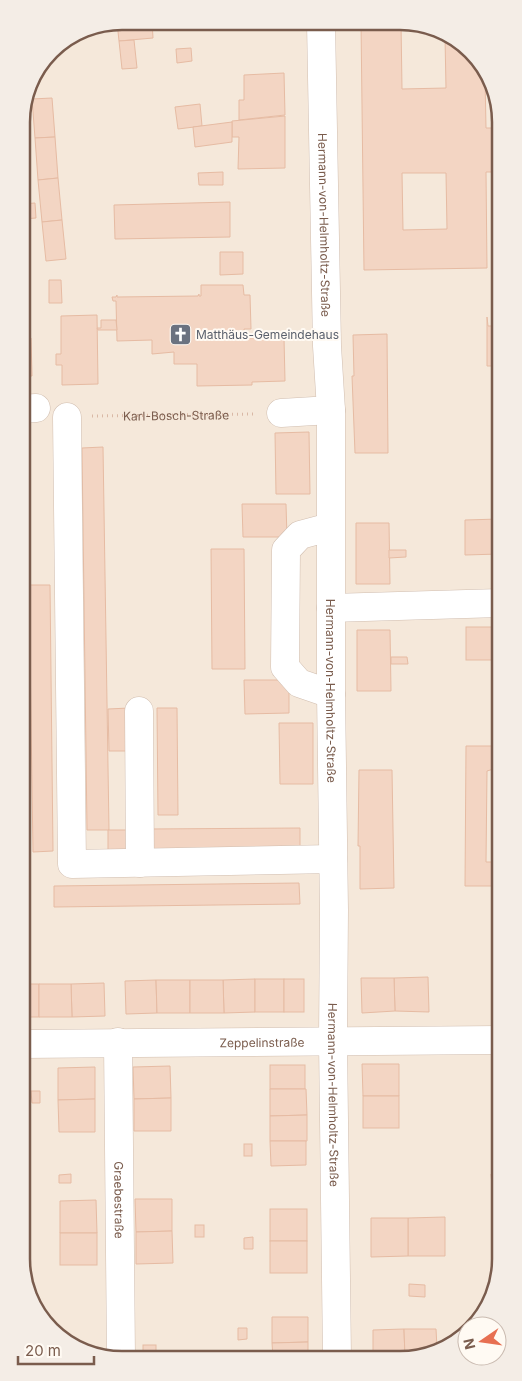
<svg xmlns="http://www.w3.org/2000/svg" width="522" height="1381" font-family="Inter,sans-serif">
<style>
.residential{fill:#f5e8da}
.building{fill:#f3d5c3;stroke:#e6bba3;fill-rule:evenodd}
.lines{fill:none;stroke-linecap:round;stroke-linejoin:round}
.minor-casing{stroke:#d1beb0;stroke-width:29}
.path{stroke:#d9b8a5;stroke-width:3;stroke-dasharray:1 4;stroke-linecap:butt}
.minor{stroke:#fff;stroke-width:28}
.labels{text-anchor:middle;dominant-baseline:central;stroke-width:4;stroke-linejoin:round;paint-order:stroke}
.street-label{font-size:12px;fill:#7a5c4d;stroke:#fffaf3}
.worship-label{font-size:12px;fill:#5b616d;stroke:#fffaf3;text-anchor:start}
.rim{fill:none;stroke:#7a5c4d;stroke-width:2.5}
</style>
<rect width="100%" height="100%" fill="#fdf6ec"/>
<path class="residential" d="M122,21L420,23L471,51L499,102L501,1265L476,1325L467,1326V1330L420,1358H102L51,1330L23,1279L21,116L32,78L56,47L84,29Z"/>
<g class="building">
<path d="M122,21H152L153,38L119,41L117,22Z"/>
<path d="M188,22H201L202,27L189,28Z"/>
<path d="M361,23H401L402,89L446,88L445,37L471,51L485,77L486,128H499V172H486L487,268L364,270ZM402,173H446L447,229L403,230Z"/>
<path d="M134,40L137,68L122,69L119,41Z"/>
<path d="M191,48L192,61L177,63L176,49Z"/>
<path d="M284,73L285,115L239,120V100H244V75Z"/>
<path d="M52,98L55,137L35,138L32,99Z"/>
<path d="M200,104L202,126L178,129L175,107Z"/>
<path d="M285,116V168L238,169L239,137H232V121Z"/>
<path d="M232,122V142L195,147L193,127Z"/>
<path d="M55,137L58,178L38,180L35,138Z"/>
<path d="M223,172V185H199L198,173Z"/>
<path d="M58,178L62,220L42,222L38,180Z"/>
<path d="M230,202V237L115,239L114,205Z"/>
<path d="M35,203L36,218L23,219L22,204Z"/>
<path d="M62,220L66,259L46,261L42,222Z"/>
<path d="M220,252H243V274L220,275Z"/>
<path d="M49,280H61L62,303H49Z"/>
<path d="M201,285H243L244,295H250L251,329H244L245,338H284L285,381L252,382V385L197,386V364H174V352L152,354V340L117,341L116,301H113L112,297H116L117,295V297L198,296L199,294V296H201Z"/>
<path d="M97,315L98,384L62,385V365H56V354H61V316Z"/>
<path d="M487,317L488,326H499V366H487Z"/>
<path d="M101,320H116L117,330H98L97,328H101Z"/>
<path d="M387,334L388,453H355L352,376H354L353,335Z"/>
<path d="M22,338H31L32,376H22Z"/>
<path d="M309,432L310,494H276L275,433Z"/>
<path d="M103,447L109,830H87L82,448Z"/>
<path d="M242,504H286L287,537H243Z"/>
<path d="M499,519V554L465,555V520Z"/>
<path d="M356,523H389L390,584H356Z"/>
<path d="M211,549H244L245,669H212Z"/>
<path d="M389,550H406V557L389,558Z"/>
<path d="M29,585H50L53,851L33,852Z"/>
<rect x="466" y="627" width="34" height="33"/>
<path d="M357,630H390L391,691H357Z"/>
<path d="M391,657H407L408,664H391Z"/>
<path d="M244,680H289V713L245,714Z"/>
<path d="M129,708V751H109L108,709Z"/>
<path d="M157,708H177L178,815H158Z"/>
<path d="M279,723H313V784H280Z"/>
<path d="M466,746H500V767L487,771L486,862H500V886H465Z"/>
<path d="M359,770H392L394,888L360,889V846H358Z"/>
<path d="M300,828V848L148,850V829Z"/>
<path d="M108,830H128V850L108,851Z"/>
<path d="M299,883L300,904L54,907V886Z"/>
<path d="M495,972H500V1011H496Z"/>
<path d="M428,977L429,1012L395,1011L394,978Z"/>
<path d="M361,978H394L395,1011L362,1013Z"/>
<path d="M255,979V1012L224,1013L223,980Z"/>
<rect x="255" y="979" width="29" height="33"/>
<rect x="284" y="979" width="20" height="33"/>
<path d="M156,980L157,1013L126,1014L125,981Z"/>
<path d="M156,980H190V1013H157Z"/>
<path d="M190,980H223L224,1013H190Z"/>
<path d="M104,983L105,1016L72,1017L71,984Z"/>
<rect x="23" y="984" width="16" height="33"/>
<path d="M39,984H71L72,1017H39Z"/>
<path d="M362,1064H399V1096H363Z"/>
<rect x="270" y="1065" width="35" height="24"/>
<path d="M170,1066L171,1098L134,1099L133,1067Z"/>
<path d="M95,1067V1099L58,1100V1068Z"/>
<path d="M496,1068H500V1107H497Z"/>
<path d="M270,1089H306L307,1115L270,1116Z"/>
<path d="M31,1091H40V1103H32Z"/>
<rect x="363" y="1096" width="36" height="32"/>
<path d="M171,1098V1131H134V1099Z"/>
<path d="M95,1099V1132H59L58,1100Z"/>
<path d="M307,1115V1141H270V1116Z"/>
<path d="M270,1141H306V1165L271,1166Z"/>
<rect x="244" y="1144" width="8" height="12"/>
<path d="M500,1173V1184L492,1185L491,1174Z"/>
<path d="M71,1174V1183H59V1175Z"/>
<path d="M500,1184V1195L492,1196V1185Z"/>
<path d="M500,1195V1206H493L492,1196Z"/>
<path d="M135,1199H172V1231L136,1232Z"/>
<path d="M96,1200L97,1233H60V1201Z"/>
<path d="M493,1206H500V1217L493,1218Z"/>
<rect x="270" y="1209" width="37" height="32"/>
<path d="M445,1217V1256H408V1218Z"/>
<path d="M500,1217V1228H494L493,1218Z"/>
<path d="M371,1218H408V1256L371,1257Z"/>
<rect x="195" y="1225" width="9" height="12"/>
<path d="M494,1228H500L501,1239L494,1240Z"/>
<path d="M172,1231L173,1263L136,1264V1232Z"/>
<rect x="60" y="1233" width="37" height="32"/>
<path d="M253,1237V1249H244V1238Z"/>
<path d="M501,1239V1250H494V1240Z"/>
<rect x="270" y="1241" width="37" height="32"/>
<path d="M494,1250H501V1261H495Z"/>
<path d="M409,1284L425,1285V1297L409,1296Z"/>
<path d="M272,1317H308V1342L272,1343Z"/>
<path d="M238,1328H247V1339L238,1340Z"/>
<path d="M404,1329L405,1358H373V1330Z"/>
<path d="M404,1329H436L437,1348L420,1358H405Z"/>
<path d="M308,1342V1358H273L272,1343Z"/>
<rect x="143" y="1345" width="13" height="9"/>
<rect x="148" y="1354" width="24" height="4"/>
</g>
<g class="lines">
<defs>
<g id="minor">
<path id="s2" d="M321,23L327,346L331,410V694L334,910L333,1041L337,1358"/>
<path d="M22,409L36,408"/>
<path d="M281,413L331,410"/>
<path d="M67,417L72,864L333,859"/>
<path d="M330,527L300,535L286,550L285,667L299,683L331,694"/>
<path d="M331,608L500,603"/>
<path d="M139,711L140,863"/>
<path id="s3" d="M118,1042L121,1358"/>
<path id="s4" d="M23,1044L500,1040"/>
</g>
</defs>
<use href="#minor" class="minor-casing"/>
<path class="path" id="s1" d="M92,416L256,414"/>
<use href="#minor" class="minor"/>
</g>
<defs>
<symbol id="church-square" viewBox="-11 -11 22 22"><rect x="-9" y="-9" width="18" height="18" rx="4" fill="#6b7280" stroke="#fffaf3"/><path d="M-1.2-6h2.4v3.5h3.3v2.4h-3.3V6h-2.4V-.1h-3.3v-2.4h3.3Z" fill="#fff"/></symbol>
</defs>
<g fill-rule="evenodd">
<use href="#church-square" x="168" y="322" width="25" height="25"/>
</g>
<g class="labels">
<g class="street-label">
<text stroke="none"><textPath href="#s2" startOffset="202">Hermann-von-Helmholtz-Straße</textPath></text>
<text stroke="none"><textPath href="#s1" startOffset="84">Karl-Bosch-Straße</textPath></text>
<text stroke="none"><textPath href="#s2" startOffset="668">Hermann-von-Helmholtz-Straße</textPath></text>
<text stroke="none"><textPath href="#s4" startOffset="239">Zeppelinstraße</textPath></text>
<text stroke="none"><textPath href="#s2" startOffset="1072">Hermann-von-Helmholtz-Straße</textPath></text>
<text stroke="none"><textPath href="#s3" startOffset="158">Graebestraße</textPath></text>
</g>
<g class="worship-label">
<text x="196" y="334">Matthäus-Gemeindehaus</text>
</g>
</g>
<path d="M0 0H522V1381H0ZM122 30H400A92 92 0 0 1 492 122V1259A92 92 0 0 1 400 1351H122A92 92 0 0 1 30 1259V122A92 92 0 0 1 122 30Z" fill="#f4ede6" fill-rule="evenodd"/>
<path class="rim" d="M122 30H400A92 92 0 0 1 492 122V1259A92 92 0 0 1 400 1351H122A92 92 0 0 1 30 1259V122A92 92 0 0 1 122 30Z"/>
<g transform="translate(482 1341) rotate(257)"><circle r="24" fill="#fffaf3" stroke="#cabbb1"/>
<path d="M0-4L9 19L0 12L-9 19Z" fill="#e76f51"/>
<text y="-8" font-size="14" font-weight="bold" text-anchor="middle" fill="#7a5c4d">N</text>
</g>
<path d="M18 1356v8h76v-8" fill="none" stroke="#7a5c4d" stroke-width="2.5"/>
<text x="25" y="1356" font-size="15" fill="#7a5c4d" stroke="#fffaf3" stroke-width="4" paint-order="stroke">20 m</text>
</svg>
